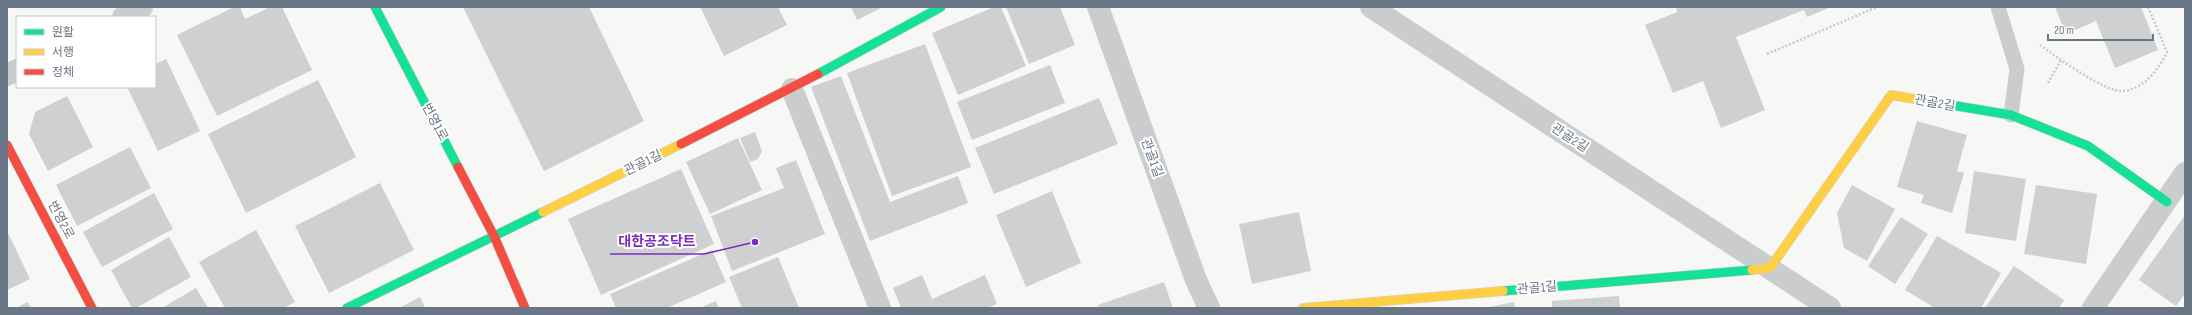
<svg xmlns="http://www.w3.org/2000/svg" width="2192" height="315" font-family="'Sofia Sans Condensed','Noto Sans KR',sans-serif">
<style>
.building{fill:#cfd0d1}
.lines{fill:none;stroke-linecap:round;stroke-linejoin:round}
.fast-casing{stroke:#d3d3d4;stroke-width:10}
.slow-casing{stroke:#d3d3d4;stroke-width:10}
.jam-casing{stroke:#d3d3d4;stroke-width:10}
.path{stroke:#c9cacb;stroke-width:2.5;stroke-dasharray:2 2;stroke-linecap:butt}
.lane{stroke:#cbcccd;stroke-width:15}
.street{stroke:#cbcccd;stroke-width:22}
.fast{stroke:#16e098;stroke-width:9}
.slow{stroke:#ffcf43;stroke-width:9}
.jam{stroke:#f24e42;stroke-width:9}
.labels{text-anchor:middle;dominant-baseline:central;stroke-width:4;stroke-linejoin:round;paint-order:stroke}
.street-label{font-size:13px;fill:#687685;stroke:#fff}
.leader{fill:none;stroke:#7b2cbf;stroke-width:1.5}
.callout-dot{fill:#7b2cbf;stroke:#fff;stroke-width:1.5}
.callout-label{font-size:14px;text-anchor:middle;font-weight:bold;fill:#7b2cbf;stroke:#fff;stroke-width:4;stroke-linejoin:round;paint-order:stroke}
</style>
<rect width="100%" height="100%" fill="#f7f7f6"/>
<g class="building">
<path d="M234,7H240L245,19L270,7H282L312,70L217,116L177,35Z"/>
<path d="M463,7H589L644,121L544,171Z"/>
<path d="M700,7H778L787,25L724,56Z"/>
<path d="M851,7H883L857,20Z"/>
<path d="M994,7H1001L1026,66L958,95L932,33Z"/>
<path d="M1006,7H1060L1075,45L1029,64Z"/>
<path d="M1676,7H1831L1807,17L1804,10L1736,37L1765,110L1721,128L1703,81L1673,93L1645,25L1677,12Z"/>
<path d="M2055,7H2141L2158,50L2115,68L2096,21L2066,34Z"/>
<path d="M925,44L971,167L892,196L847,73Z"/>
<path d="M166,59L200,131L158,151L127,87H155V64Z"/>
<path d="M1050,65L1065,103L972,140L957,102Z"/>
<path d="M841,76L890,202L958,176L968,203L870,241L811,87Z"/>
<path d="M318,80L356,157L246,213L208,134Z"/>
<path d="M67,96L93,147L48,171L29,134L35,112Z"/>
<path d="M1099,98L1118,144L994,194L975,148Z"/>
<path d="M1917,121L1967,135L1957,171L1964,173L1952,213L1921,203L1924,195L1897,187Z"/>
<path d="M755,132L762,151L758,159L750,162L740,138Z"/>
<path d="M738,138L762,190L710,214L686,162Z"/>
<path d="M130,147L151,188L77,226L56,185Z"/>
<path d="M796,160L825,234L732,271L711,216L784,188L776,168Z"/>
<path d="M681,169L714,244L601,295L568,219Z"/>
<path d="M1974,171L2026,179L2016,241L1965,233Z"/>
<path d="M380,183L414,250L329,293L295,226Z"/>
<path d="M1852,185L1895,209L1867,261L1844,248L1837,213Z"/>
<path d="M2036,185L2097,194L2086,264L2024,254Z"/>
<path d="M1052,191L1081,263L1026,287L996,215Z"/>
<path d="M154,193L173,229L102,267L83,232Z"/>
<path d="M1299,212L1311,271L1252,284L1239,224Z"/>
<path d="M2185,215V294L2176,306L2139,280Z"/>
<path d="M1901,217L1928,234L1895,284L1868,266Z"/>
<path d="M256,230L295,302L284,308H225L199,262Z"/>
<path d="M7,231L30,279L7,290Z"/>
<path d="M1937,236L2001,273L1981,308H1935L1905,290Z"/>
<path d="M169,237L191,277L136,308H132L111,270Z"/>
<path d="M712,250L726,282L667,308H616L610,294Z"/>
<path d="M778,257L799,308H742L729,277Z"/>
<path d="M2014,266L2064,300L2059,308H1985Z"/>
<path d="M922,275L932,299L985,275L997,304L987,308H901L893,288Z"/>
<path d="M1164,282L1173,308H1099L1098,305Z"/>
<path d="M196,288L208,308H162Z"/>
<path d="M1619,296L1620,308H1552V301Z"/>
<path d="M420,297L425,308H399Z"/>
<path d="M716,301L719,308H700Z"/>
<path d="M28,302L31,308H16Z"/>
<path d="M1514,302L1515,308H1489V307Z"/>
</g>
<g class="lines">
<defs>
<g id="fast">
<path d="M375,7L458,167"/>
<path d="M818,74L941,7"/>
<path d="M1951,105L2011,115L2088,146L2167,202"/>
<path d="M1503,291L1752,270"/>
<path d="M347,308L543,212"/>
</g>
<g id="slow">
<path d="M543,212L681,144"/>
<path d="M1752,270L1770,268L1891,95L1951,105"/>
<path d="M1303,308L1503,291"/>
</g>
<g id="jam">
<path d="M681,144L818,74"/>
<path d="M7,145L92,308"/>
<path d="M458,167L494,236L525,308"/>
</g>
</defs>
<use href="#fast" class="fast-casing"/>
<use href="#slow" class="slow-casing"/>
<use href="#jam" class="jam-casing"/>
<g class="path">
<path d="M2040,45C2055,56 2106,93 2123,91C2144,89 2159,69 2167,52L2148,7"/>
<path d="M1767,54L1877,7"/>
<path d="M2048,83L2061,60"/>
</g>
<path class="lane" d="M1998,7L2017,69L2011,115"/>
<g class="street">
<path d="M1098,7L1196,280L1209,308"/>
<path d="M1371,7L1830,308"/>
<path d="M123,17L142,7"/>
<path d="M7,75L17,70"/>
<path d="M792,89L880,308"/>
<path d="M2093,308L2185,173"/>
</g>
<use href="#fast" class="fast"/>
<use href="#slow" class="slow"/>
<use href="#jam" class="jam"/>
</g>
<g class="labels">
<g class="street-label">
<text transform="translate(1935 103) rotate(10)">관골2길</text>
<text transform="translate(435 122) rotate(62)">번영1로</text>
<text transform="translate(1570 138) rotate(33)">관골2길</text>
<text transform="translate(1152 158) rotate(70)">관골1길</text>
<text transform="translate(643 163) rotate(-26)">관골1길</text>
<text transform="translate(61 220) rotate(62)">번영2로</text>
<text transform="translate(1537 288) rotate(-5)">관골1길</text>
</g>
</g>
<path class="leader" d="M755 242L704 254H610"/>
<circle class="callout-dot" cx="755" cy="242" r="4"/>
<g class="callout-label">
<text x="657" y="246">대한공조닥트</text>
</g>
<rect width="2192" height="315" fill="none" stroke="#687685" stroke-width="16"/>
<rect x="16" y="16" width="140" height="72" fill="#ffffff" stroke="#c3c8ce"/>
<rect x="24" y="29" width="20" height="6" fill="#16e098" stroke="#c3c8ce"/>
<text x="52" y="36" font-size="12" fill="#687685">원활</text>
<rect x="24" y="49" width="20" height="6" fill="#ffcf43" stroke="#c3c8ce"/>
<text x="52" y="56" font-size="12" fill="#687685">서행</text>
<rect x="24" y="69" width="20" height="6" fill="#f24e42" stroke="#c3c8ce"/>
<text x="52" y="76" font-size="12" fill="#687685">정체</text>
<path d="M2048 34v6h105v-6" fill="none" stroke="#687685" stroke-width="2"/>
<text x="2054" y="34" font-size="12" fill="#687685" stroke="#ffffff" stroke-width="3" paint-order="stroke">20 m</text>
</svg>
